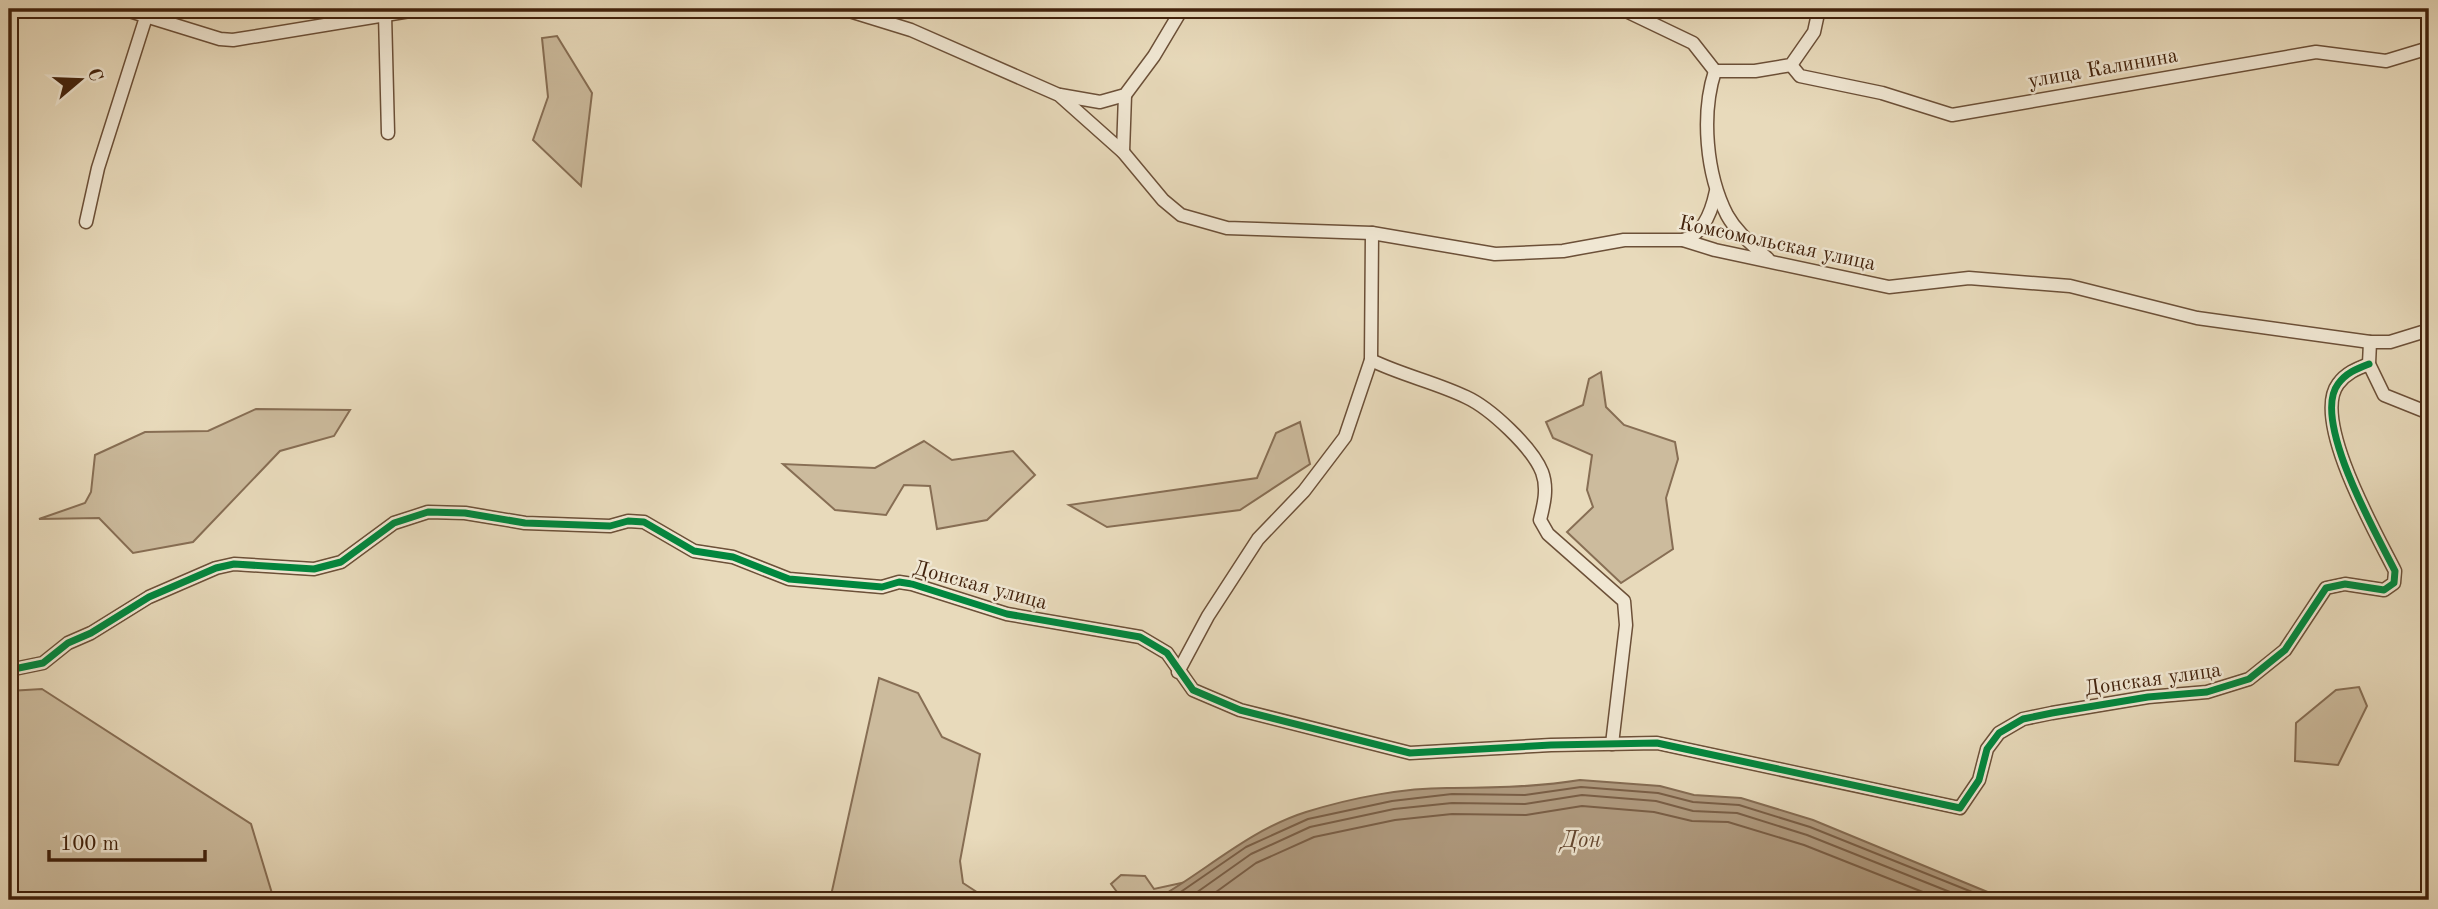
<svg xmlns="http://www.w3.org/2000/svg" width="2438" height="909" font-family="'Old Standard TT',serif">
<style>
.green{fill:#ccbb9d;stroke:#876e54;stroke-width:2}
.water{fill:#b09b80;stroke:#846b52;stroke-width:2}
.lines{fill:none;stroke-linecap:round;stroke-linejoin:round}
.shore{stroke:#795e46;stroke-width:2}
.minor-casing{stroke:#6c5038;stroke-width:15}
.minor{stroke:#f0e7d3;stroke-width:12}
.cycleway-casing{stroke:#f0e7d3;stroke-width:11}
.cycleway{stroke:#00873e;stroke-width:7}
.labels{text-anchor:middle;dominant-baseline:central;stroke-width:5;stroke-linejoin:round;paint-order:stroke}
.street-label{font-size:21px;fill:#42220c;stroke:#f0e7d3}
.water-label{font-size:23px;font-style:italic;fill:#63462f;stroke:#f0e7d3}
</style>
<rect width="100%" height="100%" fill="#e8dabb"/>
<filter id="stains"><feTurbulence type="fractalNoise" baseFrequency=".00286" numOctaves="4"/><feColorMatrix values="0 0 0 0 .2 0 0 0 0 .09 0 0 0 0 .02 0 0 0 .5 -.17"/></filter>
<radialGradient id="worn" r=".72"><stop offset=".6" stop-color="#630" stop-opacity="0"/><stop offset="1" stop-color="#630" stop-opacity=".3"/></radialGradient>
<g class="green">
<path d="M557,36L592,93L581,186L533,140L548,97L542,38Z"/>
<path d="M1601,372L1606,407L1624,425L1675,442L1678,459L1666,498L1673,549L1621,583L1567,532L1593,507L1587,490L1592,455L1553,438L1546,422L1583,405L1589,379Z"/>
<path d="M256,409L350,410L334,436L280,451L193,542L133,553L99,518L39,519L85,503L91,492L95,455L145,432L208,431Z"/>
<path d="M1300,422L1310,464L1240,510L1107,527L1069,505L1257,478L1276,433Z"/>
<path d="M924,441L952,460L1013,451L1035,475L987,520L937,529L930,486L904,485L886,515L835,510L783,464L875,468Z"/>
<path d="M879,678L918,693L942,737L980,754L960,861L963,883L989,900H830Z"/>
<path d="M2359,687L2367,706L2338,765L2295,761L2296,723L2336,690Z"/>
<path d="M42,689L251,824L274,900H9V691Z"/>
<path d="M1121,875L1145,876L1154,889L1186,882L1155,900H1123L1111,884Z"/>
</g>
<path class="water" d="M1580,780L1660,786L1694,795L1741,798L1813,820L2007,900H1155C1206,871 1249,830 1306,812C1351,798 1406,787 1453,788C1497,788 1537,787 1580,780Z"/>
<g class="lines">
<g class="shore">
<path d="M1169,900L1246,847L1308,819L1392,801L1452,794L1525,795L1581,787L1658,793L1693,802L1739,805L1810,827L1992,900"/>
<path d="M1186,900L1251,854L1310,827L1394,809L1452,803L1525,804L1582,795L1656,801L1693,811L1737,813L1807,835L1970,900"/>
<path d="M1205,900L1256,863L1314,837L1395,820L1452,814L1526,815L1582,806L1654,812L1692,821L1728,822L1804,845L1943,900"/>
</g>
<defs>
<g id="minor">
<path d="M123,9L220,39L233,40L422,9"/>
<path d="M843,9L911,30L1059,95L1123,152L1163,200L1181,215L1227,228L1372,233L1495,254L1563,251L1624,240H1683L1715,250L1889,287L1969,278L2070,286L2197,318L2370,342H2390L2429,330"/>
<path d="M1622,9L1693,43L1715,71"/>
<path d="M385,14L388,133"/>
<path d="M1791,65L1800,76L1882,93L1952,115L2316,52L2386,61L2429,48"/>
<path d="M1060,95L1100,102L1125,95L1154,56L1182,9"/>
<path d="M1123,152L1125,95"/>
<path d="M86,222L98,168L146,17"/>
<path d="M1683,240C1703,235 1712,210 1716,191"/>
<path d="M1768,259C1753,245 1737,233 1727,215C1706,174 1701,114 1715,71H1755L1791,65L1814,32L1819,9"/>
<path d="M2370,342L2369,364L2384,395L2429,413"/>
<path d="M1371,360C1401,375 1435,382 1466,397C1490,408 1532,447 1542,472C1548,488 1544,504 1540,520L1548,534L1624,601L1626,625L1612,744"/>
<path d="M9,670L43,663L68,643L91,633L149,597L216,568L234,564L314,569L341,562L394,523L428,512L465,513L525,523L610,526L628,521L644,522L694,551L733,557L789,579L882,587L899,582L912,584L1007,614L1140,637L1167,653L1193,690L1240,710L1410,753L1551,745L1657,743L1960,808L1979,780L1987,749L1999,733L2023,719L2052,713L2148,697L2207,692L2249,679L2285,650L2326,588L2345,584L2384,590L2394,583L2395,571C2377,535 2311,420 2338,384C2346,373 2356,369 2369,364"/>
<path d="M1178,672L1208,616L1258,539L1304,491L1345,437L1371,360L1372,233"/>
</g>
</defs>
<use href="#minor" class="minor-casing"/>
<use href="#minor" class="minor"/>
<defs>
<path id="cycleway" d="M9,670L43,663L68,643L91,633L149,597L216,568L234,564L314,569L341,562L394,523L428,512L465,513L525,523L610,526L628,521L644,522L694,551L733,557L789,579L882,587L899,582L912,584L1007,614L1140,637L1167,653L1193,690L1240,710L1410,753L1551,745L1657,743L1960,808L1979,780L1987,749L1999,733L2023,719L2052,713L2148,697L2207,692L2249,679L2285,650L2326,588L2345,584L2384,590L2394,583L2395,571C2377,535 2311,420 2338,384C2346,373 2356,369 2369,364"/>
</defs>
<use href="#cycleway" class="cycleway-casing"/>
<use href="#cycleway" class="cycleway"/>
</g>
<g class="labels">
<g class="street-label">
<text transform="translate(2103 69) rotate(-10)">улица Калинина</text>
<text transform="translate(1777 244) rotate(12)">Комсомольская улица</text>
<text transform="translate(980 586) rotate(15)">Донская улица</text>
<text transform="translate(2153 680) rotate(-8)">Донская улица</text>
</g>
<g class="water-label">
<text x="1581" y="840">Дон</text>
</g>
</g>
<rect width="2438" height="909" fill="none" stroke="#e8dabb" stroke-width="35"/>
<rect x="10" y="10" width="2417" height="888" fill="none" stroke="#42220c" stroke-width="3.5"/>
<rect x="18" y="18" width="2403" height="874" fill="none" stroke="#42220c" stroke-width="2"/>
<g transform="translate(80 80) rotate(71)" stroke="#f0e7d3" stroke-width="5" paint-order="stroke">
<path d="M0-5L12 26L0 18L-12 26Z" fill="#42220c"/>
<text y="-10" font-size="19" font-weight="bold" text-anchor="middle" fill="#42220c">С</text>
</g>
<path d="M49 850v10h156v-10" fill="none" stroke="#42220c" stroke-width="3.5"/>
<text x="60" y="850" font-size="21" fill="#42220c" stroke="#f0e7d3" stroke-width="5" paint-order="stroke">100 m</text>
<rect width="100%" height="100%" filter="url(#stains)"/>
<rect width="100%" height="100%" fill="url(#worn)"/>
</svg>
